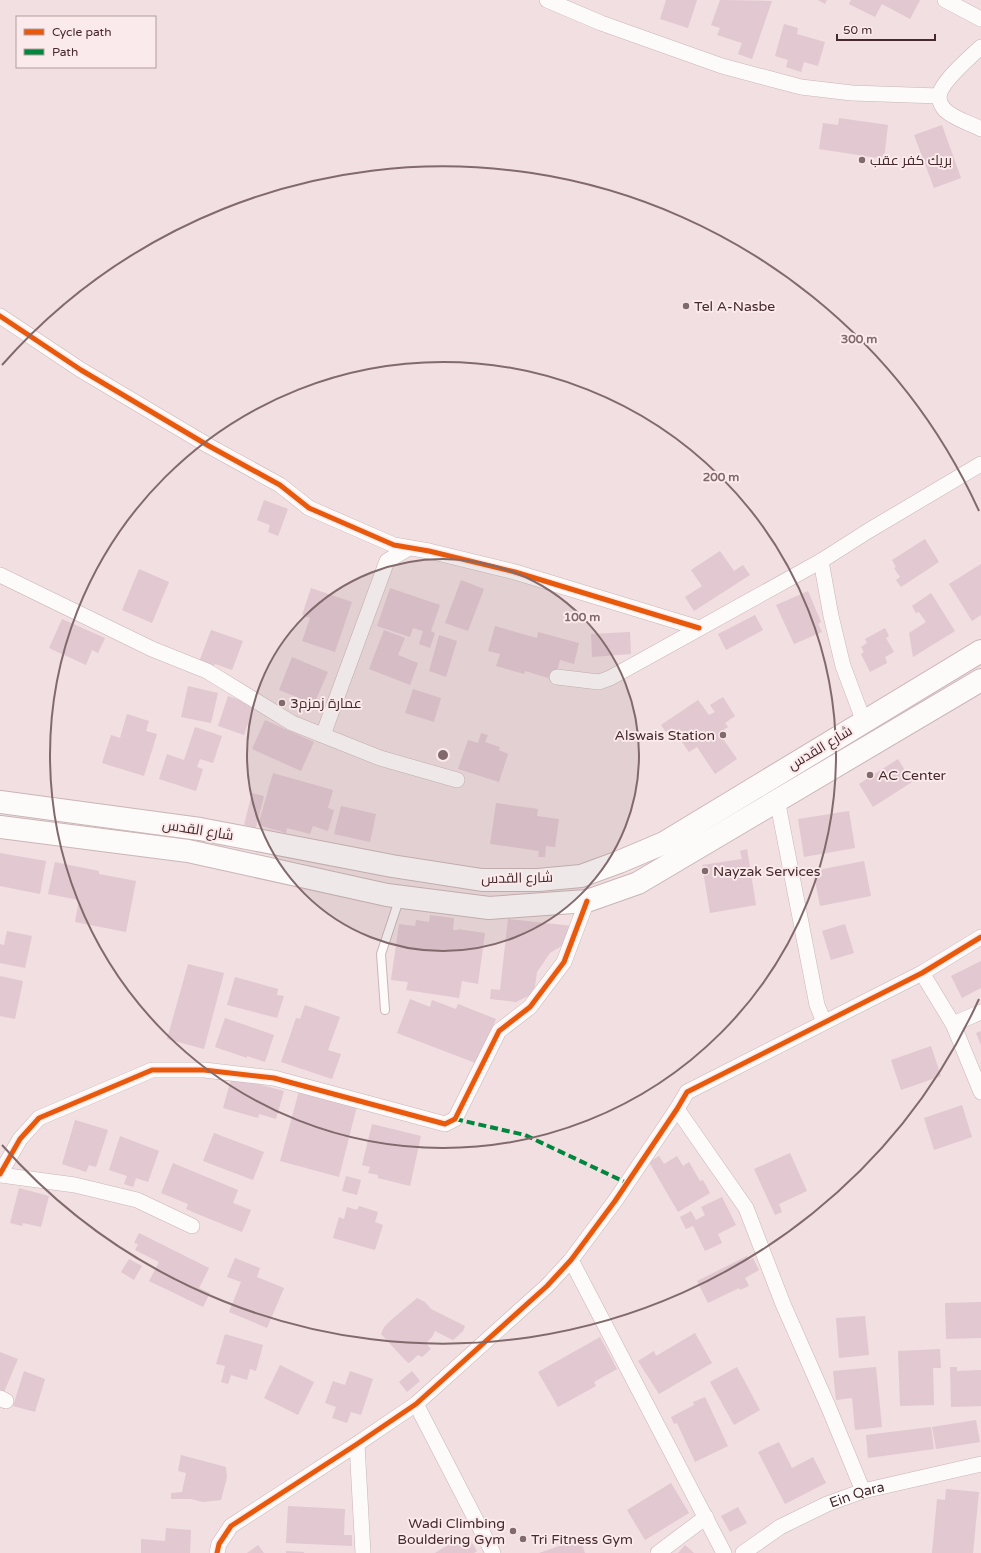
<svg xmlns="http://www.w3.org/2000/svg" width="981" height="1553" font-family="'Varela Round',Cairo,sans-serif">
<style>
.building{fill:#e2c8d1}
.lines{fill:none;stroke-linecap:round;stroke-linejoin:round}
.service-casing{stroke:#cab5b7;stroke-width:10}
.minor-casing{stroke:#cab5b7;stroke-width:16}
.secondary-casing{stroke:#cab5b7;stroke-width:24}
.service{stroke:#fdfafa;stroke-width:8}
.minor{stroke:#fdfafa;stroke-width:15}
.secondary{stroke:#fdfafa;stroke-width:22}
.quiet{stroke:#00873e;stroke-width:4;stroke-dasharray:8 4;stroke-linecap:butt}
.cycleway-casing{stroke:#faeaeb;stroke-width:8}
.cycleway{stroke:#e8590c;stroke-width:5}
.ring{fill:none;stroke:#82696c;stroke-width:2}
.poi-dot{fill:#82696c;stroke:#faeaeb;stroke-width:1.5}
.labels{text-anchor:middle;dominant-baseline:central;stroke-width:4;stroke-linejoin:round;paint-order:stroke}
.poi-label{font-size:14px;fill:#46292d;stroke:#faeaeb;text-anchor:start}
.street-label{font-size:14px;fill:#46292d;stroke:#faeaeb}
.centre{fill:#82696c;stroke:#faeaeb;stroke-width:2}
.ring-label{font-size:12px;text-anchor:middle;font-weight:bold;fill:#82696c;stroke:#faeaeb;stroke-width:4;stroke-linejoin:round;paint-order:stroke}
</style>
<rect width="100%" height="100%" fill="#f1dfe1"/>
<g class="building">
<path d="M666,0H697L688,28L660,19Z"/>
<path d="M720,0L772,1L752,59L738,54L742,43L717,35L720,28L711,25Z"/>
<path d="M818,0H827L825,4Z"/>
<path d="M851,0H920L910,19L882,4L875,17L849,4Z"/>
<path d="M784,24L798,28L797,34L825,42L818,66L804,62L801,72L786,67L788,60L775,56Z"/>
<path d="M839,118L888,125L884,159L819,149L823,123L838,125Z"/>
<path d="M942,125L961,178L934,188L914,135Z"/>
<path d="M264,500L288,509L278,536L268,532L270,525L257,520Z"/>
<path d="M925,539L939,562L901,587L896,580L900,577L894,568L896,567L892,560Z"/>
<path d="M720,551L734,571L743,565L750,575L694,611L685,597L702,586L691,570Z"/>
<path d="M981,564V615L972,621L949,584Z"/>
<path d="M139,569L169,582L152,623L122,610Z"/>
<path d="M461,580L484,589L468,631L445,623Z"/>
<path d="M311,588L352,602L335,652L302,641L310,618L302,615Z"/>
<path d="M390,588L440,605L431,631L435,633L430,648L419,644L423,631L413,628L410,637L377,626Z"/>
<path d="M808,591L821,622L818,624L822,632L794,644L776,605Z"/>
<path d="M931,593L955,631L913,657L909,633L926,622L919,612L916,613L912,606Z"/>
<path d="M755,615L763,630L726,650L718,634Z"/>
<path d="M62,619L105,638L98,653L92,650L86,665L49,648Z"/>
<path d="M495,626L537,638L538,632L579,643L574,664L560,660L555,680L525,671L524,674L496,666L500,654L488,651Z"/>
<path d="M885,628L889,636L886,638L894,652L885,657L887,663L870,672L861,654L864,652L861,647L867,643L865,639Z"/>
<path d="M211,630L243,641L232,670L215,664L213,668L199,662Z"/>
<path d="M384,630L405,638L398,655L418,663L410,685L369,669Z"/>
<path d="M630,632L631,654L592,657L591,634Z"/>
<path d="M439,635L457,641L446,677L429,671Z"/>
<path d="M292,657L328,672L314,704L279,690Z"/>
<path d="M188,686L218,693L211,723L181,717Z"/>
<path d="M413,689L441,698L434,722L405,713Z"/>
<path d="M228,696L254,705L244,735L218,726Z"/>
<path d="M723,697L735,716L725,723L728,727L719,733L737,759L715,774L697,747L689,752L672,728L666,732L661,725L698,700L709,715L715,712L710,705Z"/>
<path d="M127,714L149,721L146,731L157,734L144,776L102,763L111,735L120,738Z"/>
<path d="M265,720L314,742L301,771L252,749Z"/>
<path d="M195,727L222,736L213,763L200,759L197,767L203,769L196,791L159,779L167,754L184,760Z"/>
<path d="M481,733L488,735L485,742L500,747L499,750L508,754L499,782L458,769L468,740L478,743Z"/>
<path d="M898,759L912,782L873,807L859,784Z"/>
<path d="M273,773L333,790L328,808L334,810L328,831L313,826L310,834L287,828L286,833L258,825Z"/>
<path d="M252,793L264,796L256,828L244,825Z"/>
<path d="M496,803L538,809L537,816L559,819L555,847L546,846L545,857H538L539,851L490,844Z"/>
<path d="M341,806L376,814L370,842L334,834Z"/>
<path d="M849,811L855,848L804,857L798,819Z"/>
<path d="M747,849L756,905L710,913L702,865L742,859L740,851Z"/>
<path d="M0,853L46,861L40,894L0,886Z"/>
<path d="M864,861L871,896L820,906L813,871Z"/>
<path d="M55,862L99,871V874L136,881L126,932L75,922L79,900L48,894Z"/>
<path d="M430,915L454,918L453,930H458V929L485,933L478,984L462,981L459,998L406,990L408,982L391,980L399,924L415,926L416,920L429,922Z"/>
<path d="M508,919L573,926L563,945L550,953L537,972L534,993L516,1002L490,999L491,989L500,990Z"/>
<path d="M845,924L854,953L831,960L822,931Z"/>
<path d="M7,931L32,936L25,968L0,963V944L4,945Z"/>
<path d="M981,961V988L962,998L951,976Z"/>
<path d="M188,964L224,973L204,1049L167,1039Z"/>
<path d="M0,976L23,981L15,1019L0,1016Z"/>
<path d="M235,977L278,989L277,995L284,996L277,1018L227,1005Z"/>
<path d="M410,999L430,1007L432,1000L456,1009L458,1004L496,1019L478,1064L397,1033Z"/>
<path d="M305,1005L340,1017L328,1050L341,1054L332,1079L281,1062L296,1018L300,1019Z"/>
<path d="M225,1018L274,1035L265,1062L247,1056V1058L215,1047Z"/>
<path d="M981,1031V1045L976,1033Z"/>
<path d="M931,1046L941,1076L901,1090L891,1060Z"/>
<path d="M231,1079L242,1082L243,1080L284,1091L276,1119L259,1114L258,1118L223,1108Z"/>
<path d="M299,1091L357,1106L339,1177L280,1161Z"/>
<path d="M962,1105L972,1137L934,1150L924,1118Z"/>
<path d="M75,1120L108,1130L96,1167L89,1165L86,1172L62,1164Z"/>
<path d="M372,1124L421,1136L410,1186L378,1178V1175L368,1173L370,1167L362,1165Z"/>
<path d="M214,1133L264,1152L253,1180L203,1161Z"/>
<path d="M120,1136L159,1151L148,1182L136,1178L133,1187L124,1184L127,1176L109,1170Z"/>
<path d="M790,1153L807,1191L779,1204L782,1212L775,1215L754,1169Z"/>
<path d="M659,1156L664,1164L677,1156L683,1166L689,1162L700,1181L703,1180L710,1193L678,1212L649,1162Z"/>
<path d="M173,1163L238,1190L233,1203L251,1210L242,1232L195,1213L186,1209L188,1204L161,1193Z"/>
<path d="M346,1176L361,1180L357,1195L342,1191Z"/>
<path d="M19,1188L49,1196L41,1227L23,1223L22,1226L10,1223Z"/>
<path d="M722,1197L736,1225L718,1234L722,1243L705,1251L693,1226L686,1229L680,1217L691,1211L696,1220L705,1215L701,1207Z"/>
<path d="M359,1206L378,1212L375,1222L383,1225L375,1250L333,1238L339,1217L344,1219L347,1207L357,1210Z"/>
<path d="M139,1233L209,1268L199,1288L210,1293L203,1307L149,1281L159,1262L135,1250L138,1244L134,1243Z"/>
<path d="M747,1256L749,1260L753,1258L759,1270L745,1278L749,1286L740,1290L739,1288L708,1303L697,1281Z"/>
<path d="M235,1258L260,1268L257,1277L284,1288L267,1328L229,1312L241,1282L227,1277Z"/>
<path d="M129,1259L142,1266L134,1280L121,1272Z"/>
<path d="M417,1298L425,1302L431,1309L465,1326L463,1331L453,1340L435,1331L432,1337L426,1343L431,1349L422,1357L418,1355L409,1363L406,1361L381,1334L384,1327L390,1321Z"/>
<path d="M981,1302V1338L946,1339L945,1303Z"/>
<path d="M865,1316L869,1355L839,1358L836,1318Z"/>
<path d="M695,1333L712,1363L659,1394L638,1361L654,1351L656,1356Z"/>
<path d="M225,1334L263,1345L256,1371L250,1369L247,1380L231,1375L228,1384L221,1382L225,1366L216,1364Z"/>
<path d="M600,1337L617,1369L594,1382L596,1386L558,1407L538,1372Z"/>
<path d="M940,1349L941,1368H933L934,1405L900,1406L898,1351Z"/>
<path d="M0,1352L18,1359L4,1392L0,1390Z"/>
<path d="M280,1365L314,1382L298,1415L264,1398Z"/>
<path d="M737,1367L760,1410L734,1425L710,1382Z"/>
<path d="M876,1367L882,1427L855,1430L852,1398L836,1400L833,1371Z"/>
<path d="M950,1367H957V1371L981,1370V1406L951,1407Z"/>
<path d="M24,1371L45,1379L35,1412L13,1406Z"/>
<path d="M350,1371L373,1379L361,1415L351,1412L347,1423L332,1418L336,1407L325,1403L333,1381L345,1385Z"/>
<path d="M412,1371L420,1381L407,1392L399,1382Z"/>
<path d="M705,1397L728,1446L695,1462L677,1423L674,1424L671,1417L694,1405L693,1402Z"/>
<path d="M976,1420L980,1442L936,1449L932,1427Z"/>
<path d="M931,1427L934,1449L868,1458L866,1435Z"/>
<path d="M779,1442L792,1468L813,1457L826,1483L785,1504L758,1452Z"/>
<path d="M181,1455L226,1467L227,1477L221,1500L203,1502L191,1499H171V1493L182,1492L186,1473L178,1471Z"/>
<path d="M671,1483L689,1513L645,1540L627,1510Z"/>
<path d="M946,1489L979,1492L973,1553H932L937,1499L945,1500Z"/>
<path d="M288,1506L345,1509L344,1535H352V1546L286,1543Z"/>
<path d="M738,1507L747,1523L730,1532L721,1516Z"/>
<path d="M166,1528L191,1530L190,1553H141V1539L165,1541Z"/>
<path d="M466,1534L477,1551L474,1553H435Z"/>
<path d="M580,1539L585,1553H539Z"/>
<path d="M258,1545L264,1553H247Z"/>
<path d="M685,1545L694,1553H678Z"/>
<path d="M286,1551L304,1552V1553H286Z"/>
</g>
<g class="lines">
<defs>
<path id="service" d="M385,1010L381,954L400,897"/>
<g id="minor">
<path d="M547,0L601,23L722,66L801,87L852,93L939,96"/>
<path d="M945,0L981,19"/>
<path d="M981,47C970,57 941,82 939,96C939,101 942,107 945,110C954,119 970,123 981,129"/>
<path d="M0,316L81,370L209,446L280,485L309,508L394,545L429,551L515,572L699,628"/>
<path d="M821,561L831,616L843,666L864,722"/>
<path d="M0,575L152,649L207,671L292,723L380,758L457,780"/>
<path d="M557,677L599,682L610,678L821,561L868,531L981,464"/>
<path d="M323,735L387,561L409,548"/>
<path d="M777,799L817,1005L824,1022"/>
<path d="M922,973L953,1024L981,1092"/>
<path d="M953,1024L981,1012"/>
<path d="M677,1109L746,1208L783,1304L828,1406L863,1491"/>
<path d="M0,1174L20,1139L39,1118L152,1070H204L274,1078L445,1124L455,1119L499,1031L530,1007L564,962L587,901"/>
<path d="M0,1175L75,1185L137,1200L192,1226"/>
<path d="M571,1260L724,1553"/>
<path d="M0,1398L6,1401"/>
<path d="M416,1404L493,1553"/>
<path d="M357,1444L363,1553"/>
<path d="M217,1553L219,1544L231,1526L357,1444L416,1404L547,1286L571,1260L615,1201L677,1109L687,1092L922,973L981,937"/>
<path d="M658,1553L706,1517"/>
<path id="s1" d="M743,1553L780,1527L827,1504L863,1491L981,1464"/>
</g>
<g id="secondary">
<path d="M0,802L200,829L392,866L482,880H538L581,876L619,862L664,843L981,651"/>
<path d="M0,827L188,851L387,895L489,908L587,901L638,883L981,680"/>
</g>
</defs>
<use href="#service" class="service-casing"/>
<use href="#minor" class="minor-casing"/>
<use href="#secondary" class="secondary-casing"/>
<use href="#service" class="service"/>
<use href="#minor" class="minor"/>
<use href="#secondary" class="secondary"/>
<path class="quiet" d="M455,1119L525,1135L627,1183"/>
<defs>
<g id="cycleway">
<path d="M0,316L81,370L209,446L280,485L309,508L394,545L429,551L515,572L699,628"/>
<path d="M0,1174L20,1139L39,1118L152,1070H204L274,1078L445,1124L455,1119L499,1031L530,1007L564,962L587,901"/>
<path d="M217,1553L219,1544L231,1526L357,1444L416,1404L547,1286L571,1260L615,1201L677,1109L687,1092L922,973L981,937"/>
</g>
</defs>
<use href="#cycleway" class="cycleway-casing"/>
<use href="#cycleway" class="cycleway"/>
</g>
<circle cx="443" cy="755" r="196" fill="#82696c" fill-opacity=".12"/>
<g class="ring">
<circle cx="443" cy="755" r="196"/>
<circle cx="443" cy="755" r="393"/>
<path d="M979 999A589 589 0 0 1 2 1145M2 365A589 589 0 0 1 979 511"/>
</g>
<g class="poi-dot">
<circle cx="862" cy="160" r="4"/>
<circle cx="686" cy="306" r="4"/>
<circle cx="282" cy="703" r="4"/>
<circle cx="723" cy="735" r="4"/>
<circle cx="870" cy="775" r="4"/>
<circle cx="705" cy="871" r="4"/>
<circle cx="513" cy="1531" r="4"/>
<circle cx="523" cy="1539" r="4"/>
</g>
<g class="labels">
<g class="poi-label">
<text x="870" y="160">بريك كفر عقب</text>
<text x="694" y="306">Tel A-Nasbe</text>
<text x="290" y="703">عمارة زمزم3</text>
<text x="715" y="735" text-anchor="end">Alswais Station</text>
<text x="878" y="775">AC Center</text>
<text x="713" y="871">Nayzak Services</text>
<text x="505" y="1523" text-anchor="end">Wadi Climbing<tspan x="505" dy="16">Bouldering Gym</tspan></text>
<text x="531" y="1539">Tri Fitness Gym</text>
</g>
<g class="street-label">
<text transform="translate(820 748) rotate(-31)">شارع القدس</text>
<text transform="translate(198 830) rotate(9)">شارع القدس</text>
<text transform="translate(517 878) rotate(-1)">شارع القدس</text>
<text stroke="none"><textPath href="#s1" startOffset="129">Ein Qara</textPath></text>
</g>
</g>
<circle cx="443" cy="755" r="6" class="centre"/>
<g class="ring-label">
<text x="859" y="343">300 m</text>
<text x="721" y="481">200 m</text>
<text x="582" y="621">100 m</text>
</g>
<rect x="16" y="16" width="140" height="52" fill="#faeaeb" stroke="#b29d9f"/>
<rect x="24" y="29" width="20" height="6" fill="#e8590c" stroke="#b29d9f"/>
<text x="52" y="36" font-size="12" fill="#46292d">Cycle path</text>
<rect x="24" y="49" width="20" height="6" fill="#00873e" stroke="#b29d9f"/>
<text x="52" y="56" font-size="12" fill="#46292d">Path</text>
<path d="M837 34v6h98v-6" fill="none" stroke="#46292d" stroke-width="2"/>
<text x="843" y="34" font-size="12" fill="#46292d" stroke="#faeaeb" stroke-width="3" paint-order="stroke">50 m</text>
</svg>
